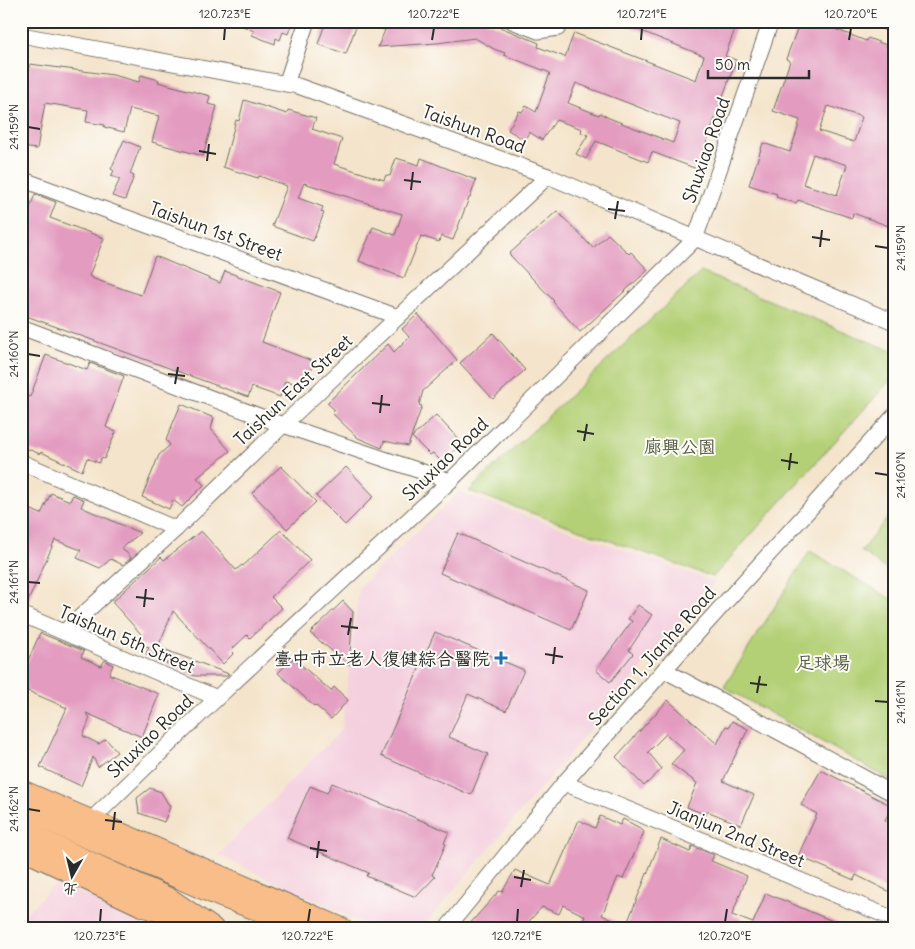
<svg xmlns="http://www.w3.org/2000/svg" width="915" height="949" font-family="Delius,'LXGW WenKai TC',sans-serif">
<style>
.built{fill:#f4cfde}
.green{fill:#b3d076;stroke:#6f7e50}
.building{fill:#e39bc0;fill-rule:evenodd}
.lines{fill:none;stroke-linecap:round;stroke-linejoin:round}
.minor-casing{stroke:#716c63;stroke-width:17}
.major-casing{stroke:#716c63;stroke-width:22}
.minor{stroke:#fff;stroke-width:15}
.major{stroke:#f8bd89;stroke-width:20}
.ticks{fill:none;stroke:#2b2b2b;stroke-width:2}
.poi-dot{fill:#1f6fb2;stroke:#fdfcf7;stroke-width:2}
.labels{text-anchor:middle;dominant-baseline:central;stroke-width:4;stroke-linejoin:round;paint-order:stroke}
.street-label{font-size:18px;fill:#2b2b2b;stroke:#fdfcf7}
.park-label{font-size:18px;fill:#545d42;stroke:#fdfcf7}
.poi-label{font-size:18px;fill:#2b2b2b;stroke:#fdfcf7;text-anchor:end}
.neatline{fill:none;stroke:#2b2b2b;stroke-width:2}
.ticks-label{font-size:12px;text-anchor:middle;fill:#2b2b2b}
</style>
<rect width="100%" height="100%" fill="#fdfcf7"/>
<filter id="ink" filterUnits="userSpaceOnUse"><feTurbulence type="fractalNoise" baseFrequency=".02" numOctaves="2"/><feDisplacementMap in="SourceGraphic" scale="10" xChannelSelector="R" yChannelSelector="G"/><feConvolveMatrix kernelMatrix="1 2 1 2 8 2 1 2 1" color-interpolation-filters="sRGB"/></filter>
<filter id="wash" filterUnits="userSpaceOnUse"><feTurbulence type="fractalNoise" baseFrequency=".0096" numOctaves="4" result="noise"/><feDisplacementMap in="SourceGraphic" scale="20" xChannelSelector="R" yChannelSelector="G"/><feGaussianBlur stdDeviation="1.12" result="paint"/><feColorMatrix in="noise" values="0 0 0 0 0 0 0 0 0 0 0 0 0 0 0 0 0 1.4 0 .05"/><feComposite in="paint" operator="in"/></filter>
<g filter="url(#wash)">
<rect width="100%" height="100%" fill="#f4e4cb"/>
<g class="built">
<path d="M459,492L715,582L422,928H373L218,855L342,729L359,587Z"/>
<path d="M57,882L163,928H21V918Z"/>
</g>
<g class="green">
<path d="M701,272L894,352V376L713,577L469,491Z"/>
<path d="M894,510V575L861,551Z"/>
<path d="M810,551L894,601V782L724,687Z"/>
</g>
<g id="blocks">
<g class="building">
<path d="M232,21H293L288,34L283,32L280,40L276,38L275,44L252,35L254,31Z"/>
<path d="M326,21H358L346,54L318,44Z"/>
<path d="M366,21H485L539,43L538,47L565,57L574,33L696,80L704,56L616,21H738L725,56L736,60L697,169L652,152L648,162L596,141L586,159L576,154L588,135L581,132L582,129L556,120L542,140L529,132L525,140L508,130L519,111L522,112L526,106L536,112L550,73L548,72L504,55L505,53L494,49L475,38L437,43L378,47L385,30L365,24ZM576,83L680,123L673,143L609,118L600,113L599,115L568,103Z"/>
<path d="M800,21H814L866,41L868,38L894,48V228L853,213L852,218L798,200L796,203L776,197L777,194L749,185L763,143L790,152L797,131L800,120L773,111L790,61L786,59ZM828,106L862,117L854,142L819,131ZM813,154L847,165L837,195L803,184Z"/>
<path d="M30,64L113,75L139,82L141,75L159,80L158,82L210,96L208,104L217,106L203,156L152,142L159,116L130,109L124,132L104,127L105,125L86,122L88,110L45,103L37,149L21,147V100L25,101Z"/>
<path d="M244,100L287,114L288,110L316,118L312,129L342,139L334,164L384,180L386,175L390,176L396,158L419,165L421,158L476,180L470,198H469L453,240L441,236L439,242L421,236L404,278L359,261L373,227L395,235L402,214L304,183L298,198L323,207L321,212L324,213L313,241L272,226L287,186L259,176L258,178L223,167L236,120L239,121Z"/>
<path d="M124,140L140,147L130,174L134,176L125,200L112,196L120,179L111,176L114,171L111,169Z"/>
<path d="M35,194L56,202L50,218L104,238L89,276L94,279L141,295L155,256L220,283L225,271L280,292L262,342L315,362L311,370L294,383L285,381L280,397L252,387L248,397L21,314V223L24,224Z"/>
<path d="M557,211L593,248L608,234L629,254L631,252L648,270L580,332L553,302L554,301L509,254Z"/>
<path d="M418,314L457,360L423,391L419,405L422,406L408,446L384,441L382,448L358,438L332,413L335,410L327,403L388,344L394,352L409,337L402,329Z"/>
<path d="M493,333L525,370L493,399L460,363Z"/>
<path d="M46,355L87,370L90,363L124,376L106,427L116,432L104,459L101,458L99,463L87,458L82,471L41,452L40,454L21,446V393L30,397Z"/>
<path d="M181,404L214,418L211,429L230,451L197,478L204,485L182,507L173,500L169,509L142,497L159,455L170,445L166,440Z"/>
<path d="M436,415L462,443L442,462L433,453L430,455L412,437Z"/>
<path d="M281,466L316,502L287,529L252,493Z"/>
<path d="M346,467L374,496L345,525L316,496Z"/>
<path d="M51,493L70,501L73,495L84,500L81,507L140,533L121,549L127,553L131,558L123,565L111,559L100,568L77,558L81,550L55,540L26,606L21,605V505L41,514Z"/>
<path d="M281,530L310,560L271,597L282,608L250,638L247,635L231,650L234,653L223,664L173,611L158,647L229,674L227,676H195L146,654L149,647L138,643L141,634L112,602L161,557L164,560L201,531L236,570L242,565L243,566Z"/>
<path d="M458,533L589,590L571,630L440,573Z"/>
<path d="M343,601L353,612L349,665L310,633Z"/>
<path d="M638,605L652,615L629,650L633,654L610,682L596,670L632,621L628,619Z"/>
<path d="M435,632L524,670L506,711L468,694L449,737L488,754L471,795L381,756Z"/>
<path d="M40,633L84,651L81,657L101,666L105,660L113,665L109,674L159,694L142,737L86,713L90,718L83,736L99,744L106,739L117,752L98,767L93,757L81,786L40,767L67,708L21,688V677Z"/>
<path d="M293,658L331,691L334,687L348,700L331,719L315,705L314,706L278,673Z"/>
<path d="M668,700L717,744L726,726L729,727L732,721L748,729L723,781L754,795L741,825L707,811L706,815L687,807L697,783L671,764L684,750L666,734L648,752L662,769L644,786L616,757Z"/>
<path d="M821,770L892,806L885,820L894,824V894L856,875L854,880L798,856L817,814L801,805Z"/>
<path d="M332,783L449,832L444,843L446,844L432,875L435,877L416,897L366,876L369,873L287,838L310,786L327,793Z"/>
<path d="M150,788L161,792L170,807L164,822L139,813L137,798Z"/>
<path d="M600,816L620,825L623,819L640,828L644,832L623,879L618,877L602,915L626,926L661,839L690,852L692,846L714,855L711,861L747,876L732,915L753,923L766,893L849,928H580L585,916L563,905L559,914L542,907L523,928H466L499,891L502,892L515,870L550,885L579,820L595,828Z"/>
</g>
</g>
</g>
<g filter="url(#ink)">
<use href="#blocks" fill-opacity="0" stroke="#716c63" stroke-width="1"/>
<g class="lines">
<defs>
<g id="minor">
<path d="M512,21L538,31L558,28L561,21"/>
<path d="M883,21L894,25"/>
<path d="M21,35L298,86L548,176L894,322"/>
<path d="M286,84L307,21"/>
<path d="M21,179L398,317"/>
<path d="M21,327L283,425L450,481"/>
<path d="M21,462L176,529"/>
<path d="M21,614L217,698"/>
<path d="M64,632L176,529L283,425L548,176"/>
<path d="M664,670L894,794"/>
<path d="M564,783L894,919"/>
<path d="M85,826L217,698L450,481L695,239L771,21"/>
<path d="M447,928L564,783L664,670L894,416"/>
</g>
<g id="major">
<path d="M21,790L342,928"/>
<path d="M21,809L221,897L307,928"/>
<path d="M21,830L169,898L213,928"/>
<path d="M21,849L142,906L193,923"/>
</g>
</defs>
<use href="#minor" class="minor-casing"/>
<use href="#major" class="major-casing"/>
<use href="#minor" class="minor"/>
<use href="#major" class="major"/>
</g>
</g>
<path class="ticks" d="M224,40L225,28M432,40L434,28M641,40L642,28M849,40L851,28M28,127L40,129M199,151L216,154M207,161L209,144M404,180L421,182M411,190L413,172M608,209L625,211M615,219L618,201M812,237L830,240M875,246L888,248M820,247L822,230M28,354L40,356M168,374L185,376M175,384L178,367M372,403L390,405M380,413L382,395M577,431L594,434M584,441L587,424M781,460L798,463M789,470L791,453M875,473L888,475M28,582L40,583M136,597L154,599M144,607L146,589M341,626L358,628M348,635L351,618M545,654L563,657M553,664L555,647M750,683L767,685M757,693L760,676M875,701L888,702M28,809L40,811M105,820L122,822M113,830L115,812M310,848L327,851M317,858L319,841M514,877L531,880M521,887L524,870M100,922L101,909M308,922L310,909M517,922L518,909M725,922L727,909"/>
<path class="poi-dot" d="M498.5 650.5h5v5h5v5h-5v5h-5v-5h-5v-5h5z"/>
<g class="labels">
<g class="street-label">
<text transform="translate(474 129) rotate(20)">Taishun Road</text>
<text transform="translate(706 150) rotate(-71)">Shuxiao Road</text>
<text transform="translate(216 231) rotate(20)">Taishun 1st Street</text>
<text transform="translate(293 390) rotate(-43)">Taishun East Street</text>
<text transform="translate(445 459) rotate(-44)">Shuxiao Road</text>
<text transform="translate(127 639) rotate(23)">Taishun 5th Street</text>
<text transform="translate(652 656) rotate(-48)">Section 1, Jianhe Road</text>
<text transform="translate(150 736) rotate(-44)">Shuxiao Road</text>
<text transform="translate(736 834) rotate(22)">Jianjun 2nd Street</text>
</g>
<g class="park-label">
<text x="680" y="446">廊興公園</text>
<text x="823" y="662">足球場</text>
</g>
<g class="poi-label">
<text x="490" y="658">臺中市立老人復健綜合醫院</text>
</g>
</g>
<rect width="915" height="949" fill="none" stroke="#fdfcf7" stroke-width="55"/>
<g transform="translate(72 876) rotate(188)" stroke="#fdfcf7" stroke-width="4" paint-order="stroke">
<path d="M0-4L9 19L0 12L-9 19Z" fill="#2b2b2b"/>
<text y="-8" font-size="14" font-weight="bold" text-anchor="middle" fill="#2b2b2b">北</text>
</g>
<path d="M708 70v8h101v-8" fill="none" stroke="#2b2b2b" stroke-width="2.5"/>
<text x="715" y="70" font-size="15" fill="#2b2b2b" stroke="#fdfcf7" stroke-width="4" paint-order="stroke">50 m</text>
<rect x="28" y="28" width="860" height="894" class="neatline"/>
<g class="ticks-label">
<text x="225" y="18">120.723°E</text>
<text x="434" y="18">120.722°E</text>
<text x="642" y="18">120.721°E</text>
<text x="851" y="18">120.720°E</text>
<text transform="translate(14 127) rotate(-90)" y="4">24.159°N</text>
<text transform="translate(901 248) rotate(-90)" y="4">24.159°N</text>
<text transform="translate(14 354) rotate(-90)" y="4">24.160°N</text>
<text transform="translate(901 475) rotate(-90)" y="4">24.160°N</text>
<text transform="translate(14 582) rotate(-90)" y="4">24.161°N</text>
<text transform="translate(901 702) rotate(-90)" y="4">24.161°N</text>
<text transform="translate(14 809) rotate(-90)" y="4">24.162°N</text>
<text x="100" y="940">120.723°E</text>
<text x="308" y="940">120.722°E</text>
<text x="517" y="940">120.721°E</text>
<text x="725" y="940">120.720°E</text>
</g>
</svg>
